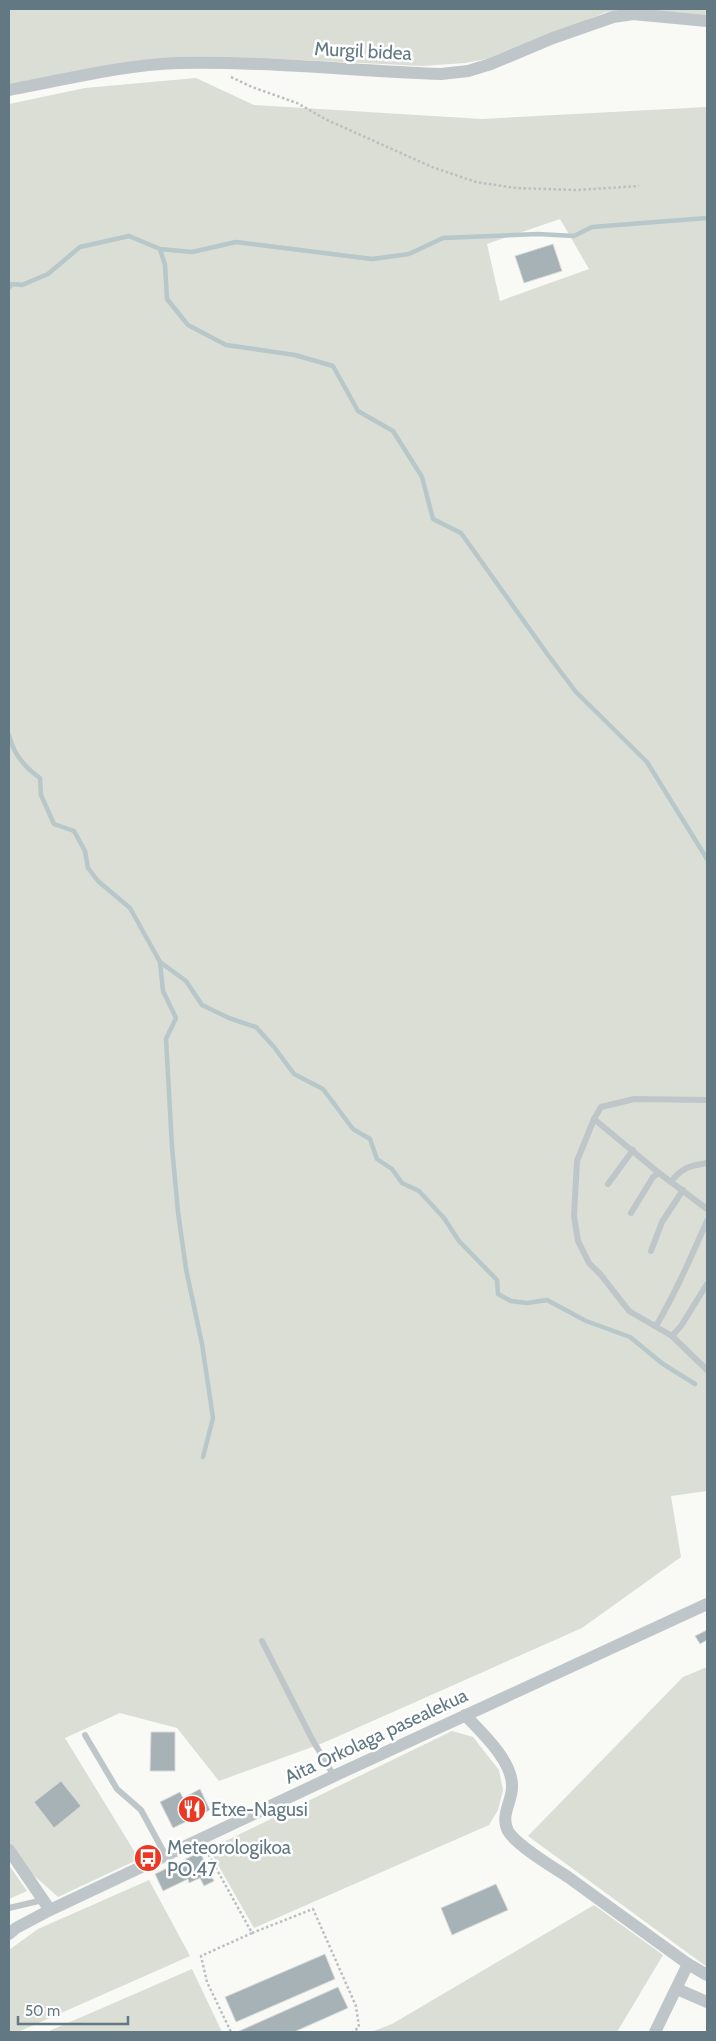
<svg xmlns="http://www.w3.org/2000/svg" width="716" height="2041" font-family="Cabin,sans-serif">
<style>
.green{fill:#daded5;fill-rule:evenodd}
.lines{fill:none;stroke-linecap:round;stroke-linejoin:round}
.stream{stroke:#b7c7ca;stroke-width:4.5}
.building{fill:#a6b2b6;stroke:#dbdbd9}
.path{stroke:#babfc1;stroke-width:2.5;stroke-dasharray:2.5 2.5;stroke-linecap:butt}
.service{stroke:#bfc6c9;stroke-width:6}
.minor{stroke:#bfc6c9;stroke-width:12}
.labels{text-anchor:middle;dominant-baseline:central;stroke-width:5;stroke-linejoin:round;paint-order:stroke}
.street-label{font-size:19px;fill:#627983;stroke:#fff}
.poi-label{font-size:19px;fill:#627983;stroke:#fff;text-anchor:start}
</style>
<rect width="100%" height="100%" fill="#f9f9f6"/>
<g class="green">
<path d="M9,9H632L606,12L498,57L465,63L422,66L261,58L153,59L9,84Z"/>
<path d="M639,9H707V14L704,15Z"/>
<path d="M196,78L254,105L482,119L707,107V1491L671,1496L681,1557L582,1628L323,1743L219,1781L177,1728L120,1713L65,1738L139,1859L58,1897L30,1872L9,1842V104L85,88ZM560,219L589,269L500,301L487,244Z"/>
<path d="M707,1667V1967L528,1836L683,1677Z"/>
<path d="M452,1731L473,1737L499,1770L503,1790L498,1810L489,1825L254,1928L209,1849Z"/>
<path d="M9,1865L27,1891L9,1899Z"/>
<path d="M149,1880L190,1956L18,2032H9V1950L38,1929Z"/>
<path d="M594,1905L663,1955L617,2032H371L392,2024Z"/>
<path d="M192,1969L222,2032H47Z"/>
</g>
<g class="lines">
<g class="stream">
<path d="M160,249L165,265L167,299L188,325L226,345L295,355L333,366L358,411L393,431L422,477L433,519L461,533L548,655L576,692L647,762L707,859"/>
<path d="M9,288L12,284L22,285L48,274L80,247L129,236L160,249L192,252L236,242L372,259L409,254L443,238L538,234L574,236L592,227L707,218"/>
<path d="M9,735C13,753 24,767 40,778L41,795L54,824L74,831L85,851L88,868L98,881L130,908L160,962L186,981L202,1005L229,1018L256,1027L274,1047L294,1074L323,1089L353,1129L370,1139L377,1159L392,1169L402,1183L419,1191L444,1218L459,1241L497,1280L498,1294L511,1301L527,1303L547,1300L586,1321L630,1337L663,1364L695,1384"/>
<path d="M160,962L163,991L176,1018L166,1039L172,1147L178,1212L186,1269L202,1344L213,1418L203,1457"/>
</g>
</g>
<g class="building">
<path d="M553,244L562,271L524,283L515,256Z"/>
<path d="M707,1630V1640L700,1644L695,1636Z"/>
<path d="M151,1732H175V1771H150Z"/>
<path d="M61,1781L81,1806L54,1828L34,1802Z"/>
<path d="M200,1789L210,1810L173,1828L160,1802L180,1792L183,1798Z"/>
<path d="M200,1852L214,1881L204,1886L200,1878L189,1883L188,1879L163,1891L155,1874Z"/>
<path d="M496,1884L508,1910L452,1935L441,1908Z"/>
<path d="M325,1954L335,1979L236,2022L225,1997Z"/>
<path d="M338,1987L348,2008L294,2032H237Z"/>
</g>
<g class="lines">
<g class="path">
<path d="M231,77L252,87L297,103L327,120L432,167L476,182L516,188L577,190L639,186"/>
<path d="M206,1850L252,1933L201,1956L207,1982L231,2032"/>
<path d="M252,1933L313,1909L356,2006L359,2027L353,2032"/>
</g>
<g class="service">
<path d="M707,1100L634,1099L601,1107L594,1119L577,1161L574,1216L578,1241L589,1263L601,1275L629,1311L672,1336L707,1370"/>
<path d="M594,1119L659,1173L707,1209"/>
<path d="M671,1182C682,1167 690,1166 707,1163"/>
<path d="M608,1184L633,1150"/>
<path d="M631,1213L653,1177L659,1173"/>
<path d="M651,1251L662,1222L683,1190"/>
<path d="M656,1326C676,1292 691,1257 707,1221"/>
<path d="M672,1336L681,1326L707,1284"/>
<path d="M262,1641L312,1739L334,1776"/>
<path d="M85,1735L117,1789L141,1810L166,1856"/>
<path d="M9,1908L43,1900"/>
</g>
<g class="minor">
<path d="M9,90C64,80 121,65 178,63C266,61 353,71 441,74L468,71L491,64L553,38L613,17L633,14L707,21"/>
<path d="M465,1715C482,1733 513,1761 512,1787C512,1802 500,1815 508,1831C517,1846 553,1867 568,1877C608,1906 648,1935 688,1964L707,1975"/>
<path d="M9,1850L50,1910"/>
<path d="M9,1934L16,1928L50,1910L334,1776L707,1604"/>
<path d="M677,1989L707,2002"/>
<path d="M655,2032L688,1964"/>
</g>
</g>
<defs>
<symbol id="restaurant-disc" viewBox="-11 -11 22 22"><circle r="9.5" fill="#ec3723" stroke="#fff"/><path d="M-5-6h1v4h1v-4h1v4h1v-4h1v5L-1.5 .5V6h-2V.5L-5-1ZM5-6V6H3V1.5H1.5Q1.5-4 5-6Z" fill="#fff"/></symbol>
<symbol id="bus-disc" viewBox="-11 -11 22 22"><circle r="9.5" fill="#ec3723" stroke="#fff"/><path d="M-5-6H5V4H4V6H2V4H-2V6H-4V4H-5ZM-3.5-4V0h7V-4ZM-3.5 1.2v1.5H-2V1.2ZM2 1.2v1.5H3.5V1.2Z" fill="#fff"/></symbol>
</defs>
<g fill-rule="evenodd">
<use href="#restaurant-disc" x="176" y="1793" width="32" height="32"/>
<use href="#bus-disc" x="132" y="1842" width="32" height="32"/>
</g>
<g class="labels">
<g class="street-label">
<text transform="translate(363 51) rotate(3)">Murgil bidea</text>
<text transform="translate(376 1736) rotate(-25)">Aita Orkolaga pasealekua</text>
</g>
<g class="poi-label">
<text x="211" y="1809">Etxe-Nagusi</text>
<text x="167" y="1847">Meteorologikoa<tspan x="167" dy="22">PO.47</tspan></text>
</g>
</g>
<rect width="716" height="2041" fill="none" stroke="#627983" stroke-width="20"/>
<path d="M18 2016v8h110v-8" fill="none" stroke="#627983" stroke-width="2.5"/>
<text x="25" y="2016" font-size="15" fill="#627983" stroke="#ffffff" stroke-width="4" paint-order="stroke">50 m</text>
</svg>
